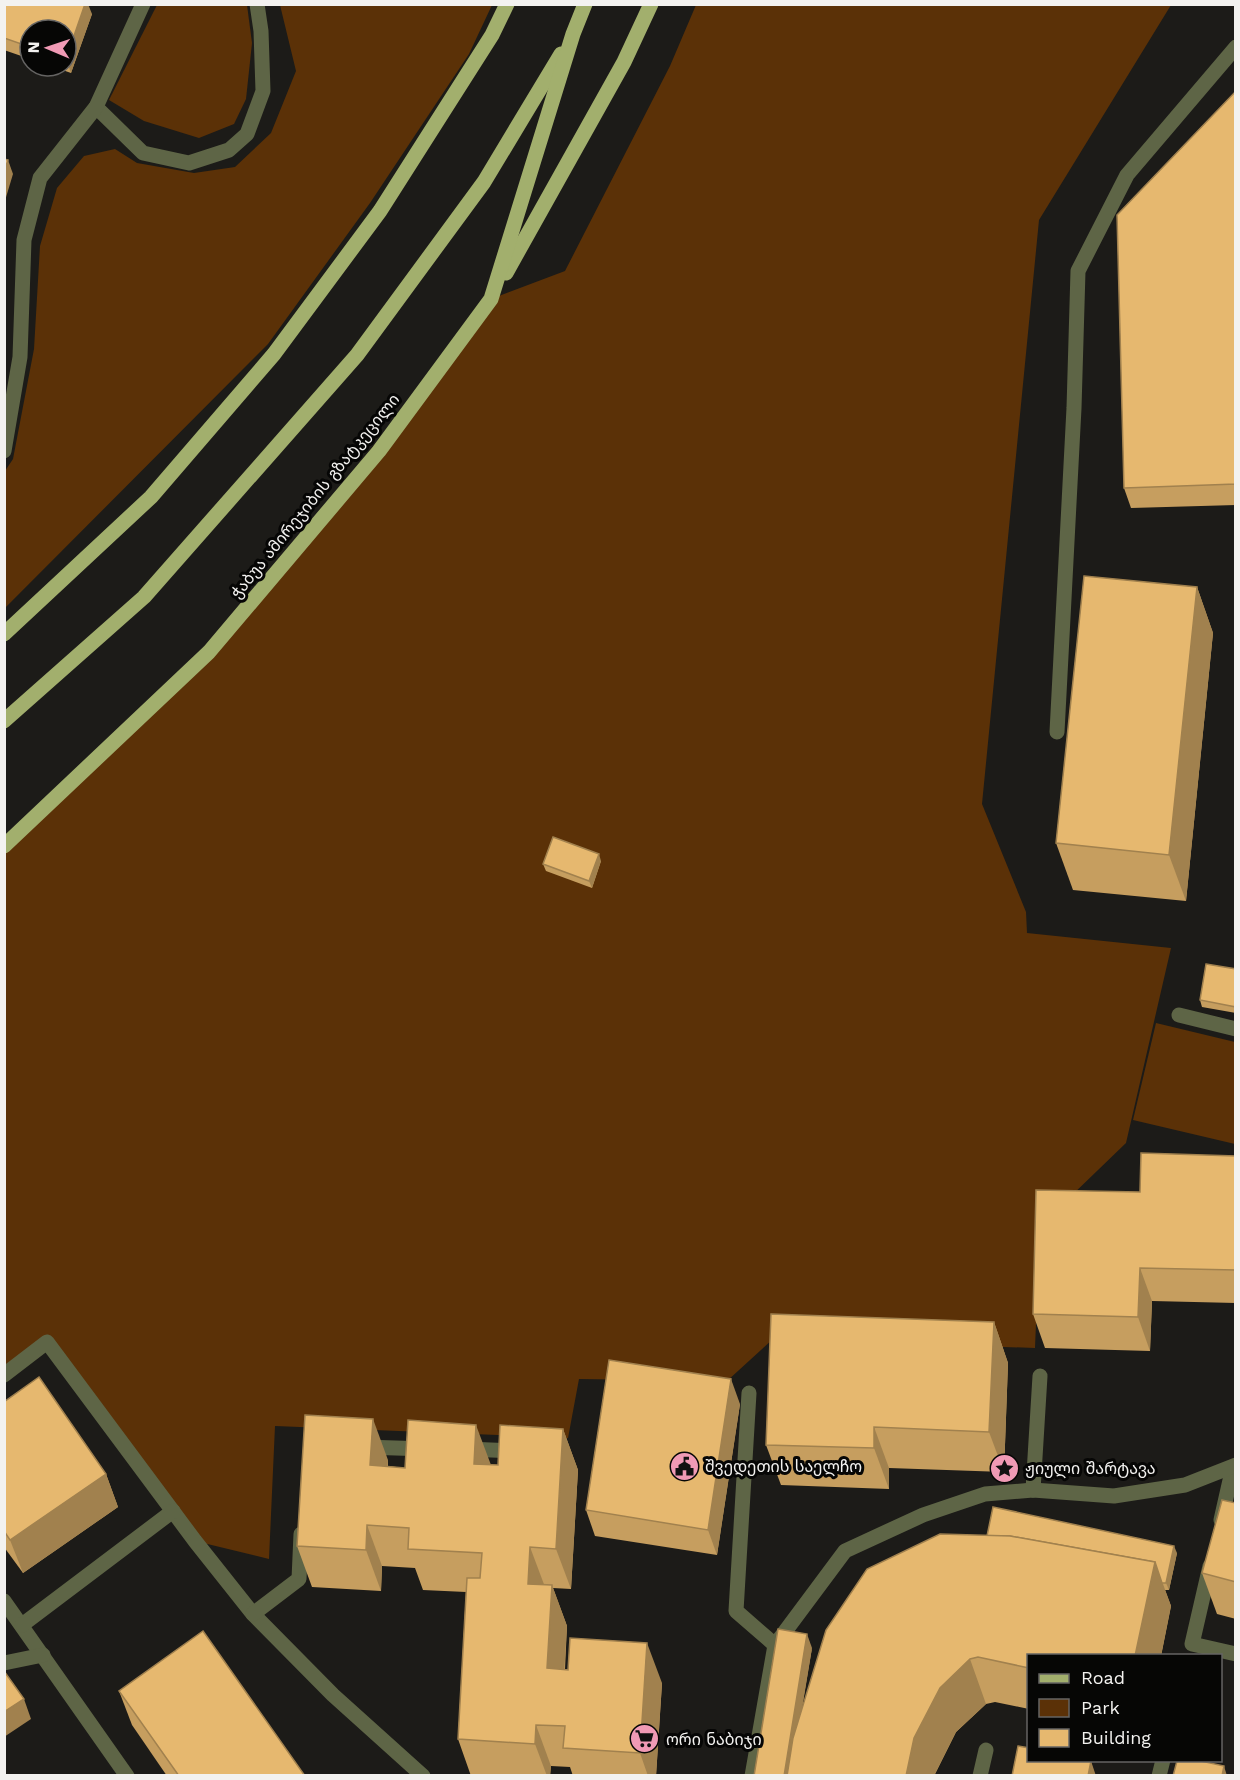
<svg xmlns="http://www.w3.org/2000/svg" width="1240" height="1780" font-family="'Work Sans','Noto Sans Georgian',sans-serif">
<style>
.green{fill:#5b3107}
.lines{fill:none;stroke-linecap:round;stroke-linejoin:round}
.minor{stroke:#5e6546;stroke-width:15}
.major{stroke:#a2af6d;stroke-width:15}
.wall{fill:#c69e5f}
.shaded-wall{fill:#a1814e}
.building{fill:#e6b86f;stroke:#a1814e;stroke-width:1.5}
.labels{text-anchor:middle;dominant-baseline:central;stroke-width:6;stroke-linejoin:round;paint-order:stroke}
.street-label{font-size:16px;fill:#f3f2f0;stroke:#060605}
.poi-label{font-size:16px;fill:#f3f2f0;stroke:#060605;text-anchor:start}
</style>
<rect width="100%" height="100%" fill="#1c1b18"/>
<g class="green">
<path d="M157,5H247L252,43L246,99L234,124L199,138L144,121L109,100Z"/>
<path d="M280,5H492L469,54L370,203L268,344L5,608V471L13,459L34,349L40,246L57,188L84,156L115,149L137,163L194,173L235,167L271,133L296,71Z"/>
<path d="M696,5H1171L1039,220L982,804L1026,912L1027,933L1171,948L1126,1143L1040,1226L1035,1348L773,1339L727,1381L579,1379L568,1438L275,1426L269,1559L195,1541L47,1342L5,1375V846L209,652L491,299L565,271L670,66Z"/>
<path d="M1156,1023L1235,1042V1144L1133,1120Z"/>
</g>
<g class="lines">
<g class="minor">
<path d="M96,107L143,153L189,163L229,150L247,134L263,91L261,31L257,4"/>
<path d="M4,451L20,357L24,240L40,178L96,107L143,4"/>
<path d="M1057,732L1074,408L1078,271L1127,175L1236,47"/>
<path d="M1179,1015L1236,1029"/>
<path d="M4,1375L47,1342L195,1541L253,1614L333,1695L423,1776"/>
<path d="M749,1393L736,1611L775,1645"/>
<path d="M364,1447L427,1449"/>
<path d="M466,1449L517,1451"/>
<path d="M1033,1490L1040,1376"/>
<path d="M1221,1520L1233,1467"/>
<path d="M1210,1566L1192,1644L1236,1654"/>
<path d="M4,1601L127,1776"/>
<path d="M253,1614L299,1579L301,1534"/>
<path d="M22,1625L173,1511"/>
<path d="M4,1663L43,1655"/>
<path d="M752,1776L775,1645L845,1551L923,1515L985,1494L1033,1490L1114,1496L1185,1485L1236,1465"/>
<path d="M980,1776L986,1750"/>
<path d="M1159,1776L1163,1760"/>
</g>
<g class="major">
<path d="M506,273L624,62L651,4"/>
<path d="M4,634L151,497L274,354L380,211L492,35L507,4"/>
<path d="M4,721L144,597L357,355L484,182L561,54"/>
<path d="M4,846L209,652L379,451L491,299L573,34L585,4"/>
</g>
</g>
<g class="wall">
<path d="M4,4L92,14L71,73L51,66H66V30H30V59L4,50Z"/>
<path d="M1236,91V505L1131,508L1124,488Z"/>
<path d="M1197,587L1213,633L1186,901L1073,890L1056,843Z"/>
<path d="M601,861L592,888L546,871L543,864Z"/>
<path d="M1236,969V1013L1202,1007L1200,1000Z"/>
<path d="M1236,1156V1303L1152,1301L1150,1351L1045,1348L1033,1314L1140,1192Z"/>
<path d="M994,1322L1008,1363L1004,1472L889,1468V1489L781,1485L766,1445Z"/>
<path d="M4,1402L106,1474L118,1507L23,1573L4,1547Z"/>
<path d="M740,1404L717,1555L595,1536L586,1510Z"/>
<path d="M563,1429L578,1470L571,1589L553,1588L567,1626L565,1669L662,1683L656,1776H573L570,1767L551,1766L550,1776H471L458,1739L466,1592L423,1590L415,1568L382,1566L381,1591L312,1587L297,1546L388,1460V1466L405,1468L498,1465Z"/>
<path d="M1236,1503V1619L1217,1614L1202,1573Z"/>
<path d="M1177,1553L1169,1590H1165L1171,1606L1161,1656H1029V1709L995,1702L986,1704L956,1732L934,1776H754L812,1648L802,1707Z"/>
<path d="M119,1691L305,1776H167L132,1725Z"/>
</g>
<g class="shaded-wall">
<path d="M85,4H88L92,14L71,73L66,59Z"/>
<path d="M8,160L13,174L4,204V172Z"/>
<path d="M1197,587L1213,633L1186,901L1169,855Z"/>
<path d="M599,854L601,861L592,888L589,881Z"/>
<path d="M1140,1268L1152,1301L1150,1351L1138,1317Z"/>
<path d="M994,1322L1008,1363L1004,1472L989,1432Z"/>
<path d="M731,1379L740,1404L717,1555L708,1530Z"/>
<path d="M373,1419L388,1460L385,1506L370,1465Z"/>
<path d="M476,1425L491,1465L474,1464Z"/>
<path d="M874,1427L889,1468V1489L874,1448Z"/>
<path d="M563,1429L578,1470L571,1589L556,1549Z"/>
<path d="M106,1474L118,1507L23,1573L10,1540Z"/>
<path d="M367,1525L382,1566L381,1591L366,1550Z"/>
<path d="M1174,1546L1177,1553L1169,1590L1166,1583Z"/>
<path d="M530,1547L545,1587L528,1584Z"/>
<path d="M1155,1562L1171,1606L1161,1656H1135Z"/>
<path d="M552,1585L567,1626L562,1709L547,1668Z"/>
<path d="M807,1634L812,1648L791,1776H784Z"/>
<path d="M647,1643L662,1683L656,1776H648L640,1753Z"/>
<path d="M970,1659L986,1704L956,1732L934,1776H906L914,1738L940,1688Z"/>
<path d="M24,1699L31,1719L4,1737V1712Z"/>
<path d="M536,1725L551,1766L550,1776H547L535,1744Z"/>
<path d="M1091,1761L1096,1776H1088Z"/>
<path d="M1224,1766L1227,1776H1222Z"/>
</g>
<g class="building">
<path d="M4,4H85L66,59V30H30V47L4,38Z"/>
<path d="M1236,91V484L1124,488L1117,215Z"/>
<path d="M4,159L8,160L4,172Z"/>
<path d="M1084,576L1197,587L1169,855L1056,843Z"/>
<path d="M553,837L599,854L589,881L543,864Z"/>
<path d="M1206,964L1236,969V1007L1200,1000Z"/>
<path d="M1141,1153L1236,1156V1270L1140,1268L1138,1317L1033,1314L1036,1190L1140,1192Z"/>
<path d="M771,1314L994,1322L989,1432L874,1427V1448L766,1445Z"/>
<path d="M609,1360L731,1379L708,1530L586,1510Z"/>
<path d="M39,1377L106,1474L10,1540L4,1531V1402Z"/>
<path d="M305,1415L373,1419L370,1465L405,1468L408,1420L476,1425L474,1464L498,1465L500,1425L563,1429L556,1549L530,1547L529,1565L528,1584L552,1585L547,1668L568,1670L570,1638L647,1643L640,1753L563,1748L565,1726L536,1725L535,1744L458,1739L467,1578H480L482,1553L408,1549L409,1528L367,1525L366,1550L297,1546Z"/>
<path d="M1222,1500L1236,1503V1582L1202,1573Z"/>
<path d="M993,1507L1174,1546L1166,1583H1162L1155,1562L1010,1536H987Z"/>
<path d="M940,1534L1010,1536L1155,1562L1135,1656H1029V1668L978,1657L970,1659L940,1688L914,1738L906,1776H787L793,1738L826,1630L867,1569Z"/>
<path d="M778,1629L807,1634L784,1776H754Z"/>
<path d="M203,1631L305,1776H179L119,1691Z"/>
<path d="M4,1671L24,1699L4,1712Z"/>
<path d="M1018,1746L1029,1748V1761H1091L1088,1776H1012Z"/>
<path d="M1177,1761H1201L1224,1766L1222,1776H1173Z"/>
</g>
<defs>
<symbol id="civic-disc" viewBox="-11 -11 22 22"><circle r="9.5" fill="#f09ab5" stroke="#060605"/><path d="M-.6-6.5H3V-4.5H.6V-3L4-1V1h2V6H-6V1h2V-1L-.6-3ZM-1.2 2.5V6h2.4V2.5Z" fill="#111"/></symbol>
<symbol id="sight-disc" viewBox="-11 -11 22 22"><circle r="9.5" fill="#f09ab5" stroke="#060605"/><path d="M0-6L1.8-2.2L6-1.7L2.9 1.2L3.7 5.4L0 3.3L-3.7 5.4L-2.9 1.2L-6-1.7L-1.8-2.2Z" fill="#111"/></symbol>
<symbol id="supermarket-disc" viewBox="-11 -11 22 22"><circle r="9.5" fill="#f09ab5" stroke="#060605"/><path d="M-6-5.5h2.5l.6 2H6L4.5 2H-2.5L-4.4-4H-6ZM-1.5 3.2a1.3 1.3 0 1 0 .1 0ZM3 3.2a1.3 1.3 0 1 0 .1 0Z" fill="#111"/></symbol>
</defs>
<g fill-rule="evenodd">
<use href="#civic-disc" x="668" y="1450" width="33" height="33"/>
<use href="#sight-disc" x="988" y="1452" width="33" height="33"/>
<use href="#supermarket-disc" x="628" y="1722" width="33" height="33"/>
</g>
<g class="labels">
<g class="street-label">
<text transform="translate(315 496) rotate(-51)">ჭაბუა ამირეჯიბის გზატკეცილი</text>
</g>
<g class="poi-label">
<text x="705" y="1466">შვედეთის საელჩო</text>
<text x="1025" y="1468">ჟიული შარტავა</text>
<text x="666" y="1739">ორი ნაბიჯი</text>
</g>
</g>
<rect width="1240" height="1780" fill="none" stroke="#f3f2f0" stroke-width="12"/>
<rect x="1027" y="1654" width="195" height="108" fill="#060605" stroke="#656463" stroke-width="1.5"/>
<rect x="1039" y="1674" width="30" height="9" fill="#a2af6d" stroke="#656463" stroke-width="1.5"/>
<text x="1081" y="1684" font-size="18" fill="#f3f2f0">Road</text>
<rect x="1039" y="1699" width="30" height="18" fill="#5b3107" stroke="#656463" stroke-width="1.5"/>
<text x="1081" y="1714" font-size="18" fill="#f3f2f0">Park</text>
<rect x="1039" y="1729" width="30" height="18" fill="#e6b86f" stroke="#656463" stroke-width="1.5"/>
<text x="1081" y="1744" font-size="18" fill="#f3f2f0">Building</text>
<g transform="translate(48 48) rotate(272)"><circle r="28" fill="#060605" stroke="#656463" stroke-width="1.5"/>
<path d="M0-4.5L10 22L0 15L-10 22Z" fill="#f09ab5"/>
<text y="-9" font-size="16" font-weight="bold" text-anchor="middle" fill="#f3f2f0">N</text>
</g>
</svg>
